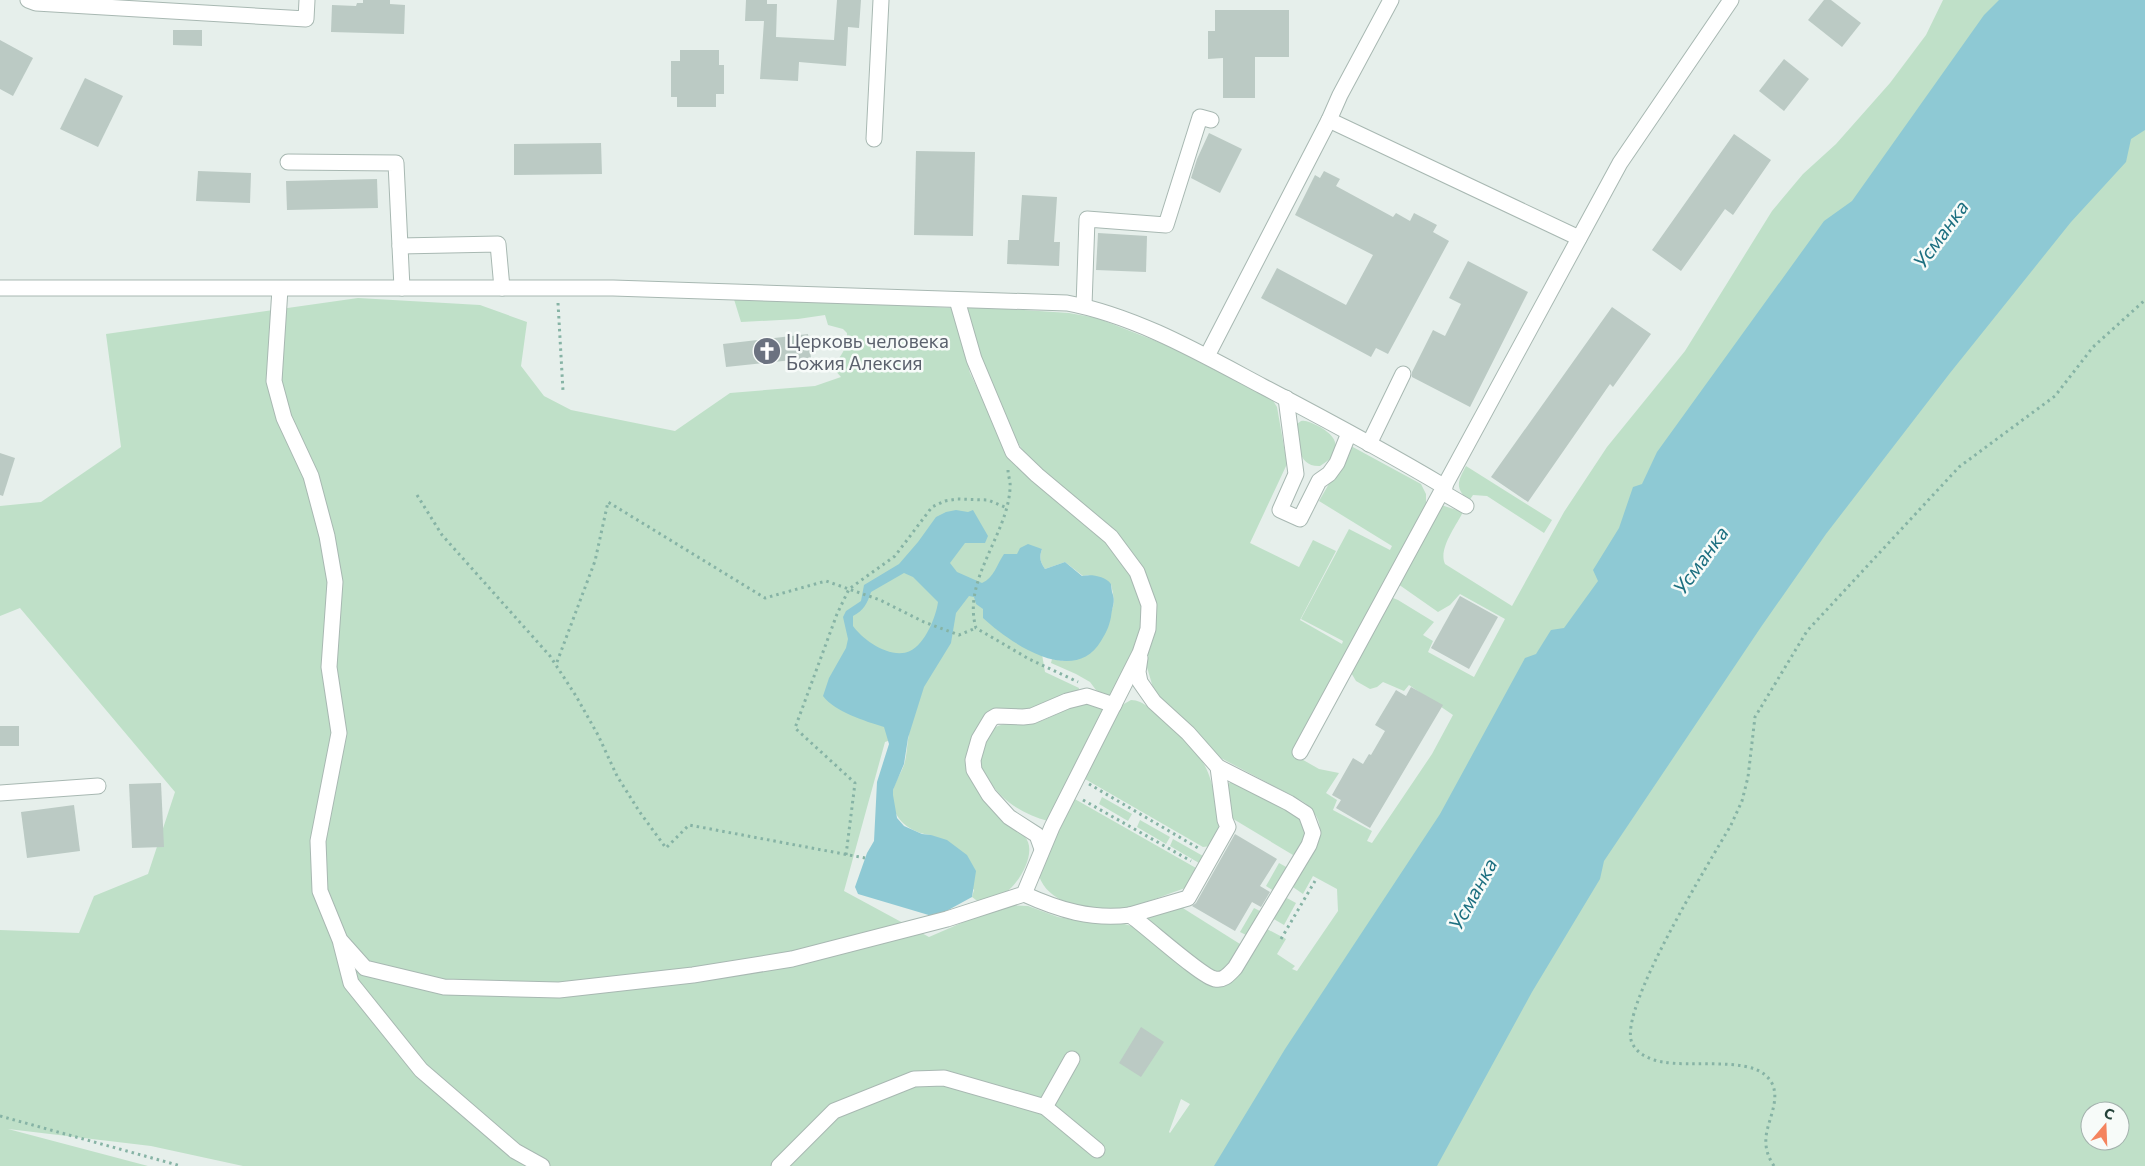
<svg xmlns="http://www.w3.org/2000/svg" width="2145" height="1166" font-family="Commissioner,sans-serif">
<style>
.green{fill:#bfe0c8;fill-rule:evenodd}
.water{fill:#8ec9d4;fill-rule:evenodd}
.building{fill:#bbcac4}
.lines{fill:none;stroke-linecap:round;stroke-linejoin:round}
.minor-casing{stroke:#a8b8b2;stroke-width:17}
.path{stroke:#86b3a5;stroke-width:3;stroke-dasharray:2.5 4;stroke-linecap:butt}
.minor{stroke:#fff;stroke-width:15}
.labels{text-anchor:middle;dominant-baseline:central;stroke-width:5;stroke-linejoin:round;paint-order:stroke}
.worship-label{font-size:19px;fill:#5b616d;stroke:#f7fbf9;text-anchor:start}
.water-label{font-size:20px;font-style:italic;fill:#1c6f80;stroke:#f7fbf9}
</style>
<rect width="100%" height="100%" fill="#e6efeb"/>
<g class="green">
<path d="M1943,0H2145V1166H243L151,1146L8,1129L148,1166H0V930L79,933L94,896L148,874L175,792L20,608L0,616V506L41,502L121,447L106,334L358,298L480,305L527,322L521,366L544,396L571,410L675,431L730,393L815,386L841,377L831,366C842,357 847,348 847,333L843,329L828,325L825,315L798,319L741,322L733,296L953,308L970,373L999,433L1100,535L1127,566L1143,604L1142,630L1112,698L1096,690L1090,682L1076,674L1051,663L1052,659L1063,661L1111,612C1116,601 1113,595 1111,584L1088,575L1083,576L1065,562L1045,569C1040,562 1039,557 1042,549L1024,547L1045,672L1079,688L1078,694L1033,710H1003L969,752L965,765C968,778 996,816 1007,825C1012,829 1019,831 1024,836C1039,850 1019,884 1005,893C998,897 988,900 980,903L972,897L974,890L931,835C908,833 888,816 893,790C895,782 901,773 904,765C907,756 907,743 909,734L885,742L844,891L929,937L996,908L1008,905L1028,906L1058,917L1085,922L1121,923L1135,927L1226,983L1233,981L1238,975L1265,928L1286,939L1277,954L1295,966L1292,969L1297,971L1338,911L1337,889L1313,876L1303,894L1290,885C1297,873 1316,846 1319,834C1323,822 1312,807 1302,801L1217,756L1154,691L1146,664L1143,570L1133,553L1109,526L1033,464L1021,448L1011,431L974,341L963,306L1069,313L1097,318L1166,345L1272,399L1277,407L1287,464L1250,543L1299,567L1313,540L1336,551L1300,620L1342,644L1343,641L1301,619L1349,529L1390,550L1392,546L1319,501L1351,446L1421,484L1426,494V505L1298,757L1319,769L1339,773L1326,793L1337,800L1333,810L1372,831L1367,841L1372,843L1432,754L1453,715L1409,685L1404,691L1383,682L1377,687L1370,689L1356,681L1350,671L1389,600L1393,598L1398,600L1434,622L1423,635L1433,641L1428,652L1474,677L1505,619L1460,594L1450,605L1438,612L1398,584L1441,505L1463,512C1456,526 1438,549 1445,564L1512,606L1564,512L1607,447L1685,351L1772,211L1803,174L1836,144L1890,83L1926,35ZM1181,1099L1190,1104L1170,1133L1169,1132ZM2090,1111H2120V1141H2090Z"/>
<path d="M1301,421C1307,420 1311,423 1316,425C1339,436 1344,452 1320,466C1296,467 1299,441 1297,424Z"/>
<path d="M1466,466L1552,520L1544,533L1487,496L1473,495L1469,501C1454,488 1458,481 1466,466Z"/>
<path d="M1131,700C1144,700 1153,712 1163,720C1196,750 1210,760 1216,806C1219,828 1222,827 1211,846L1203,847L1085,779L1122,705Z"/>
<path d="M1083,701L1105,708L1048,821C1022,814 1000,800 987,777C984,773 981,768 980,763C979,751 988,738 994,728C1007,720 1019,727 1032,724C1049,719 1066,709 1083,701Z"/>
<path d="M1231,782L1300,817C1308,836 1306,837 1296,854L1293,855L1230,817L1226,785Z"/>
<path d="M1102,797L1132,814L1128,821L1099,804Z"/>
<path d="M1073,798L1196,868L1185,888C1165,895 1132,909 1111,910C1086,911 1048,903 1039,876L1046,856Z"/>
<path d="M1140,820L1170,837L1166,844L1137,827Z"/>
<path d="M1173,839L1203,856L1199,863L1170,846Z"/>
<path d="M1279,863L1288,868L1274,891L1266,886Z"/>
<path d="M1285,897L1296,903L1284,925L1272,918Z"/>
<path d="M1178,905L1240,944L1227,966L1221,971H1210L1147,919L1146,914Z"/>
<path d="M1254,908L1262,912L1248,936L1240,932Z"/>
</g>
<g class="water">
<path d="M1999,0H2145V130L2131,139L2126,162L2071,222L1950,373L1826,534L1761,627L1604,861L1600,879L1532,992L1437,1166H1214L1285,1049L1440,814L1525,658L1536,654L1551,630L1564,628L1598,581L1593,570L1619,528L1633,487L1642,484L1657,452L1824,221L1852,201L1984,15Z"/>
<path d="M956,510L968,512L973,510L988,536L985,543H965L950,563L957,572L982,583C994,578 997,564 1004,554H1017L1020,548L1028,544L1042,549C1039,557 1040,562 1045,569L1065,562L1082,576C1091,574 1105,576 1111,584C1111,585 1112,591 1112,592C1116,602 1112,606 1111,617C1109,627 1106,633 1101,641C1074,687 1010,643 983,618V609L976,604L974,597L969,596L956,613L951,643L924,687L908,738L904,764L893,790V795L897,818L904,826L922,834L931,835L947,840L967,855L976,871L972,897L941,914L932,916L858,894L855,887L867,853L874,841L877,782L889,744L884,727C865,721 835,712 823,696L829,678L846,648L848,639L843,617L846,611L861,601L864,585L899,564L918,542L936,517L946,512ZM904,573L913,577L938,602C936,617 925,644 910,651C891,660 863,640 853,626V616C864,610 867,604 871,592Z"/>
</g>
<g class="building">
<path d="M363,0H390V4L405,5L404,34L331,32L332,5L356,6L357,3H363Z"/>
<path d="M746,0H767V4H777L776,37L834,40L837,0H861L859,28L848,27L846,66L799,62L798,81L760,79L764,21H745Z"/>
<path d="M1824,0H1831L1861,23L1842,47L1808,20Z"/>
<path d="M1215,10H1289V57H1255V98H1223V58L1208,59V31H1215Z"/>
<path d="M173,30H202V46L173,45Z"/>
<path d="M0,40L33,58L13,96L0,89Z"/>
<path d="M680,50H719V65H724V94H716V107H677V97H671V61H680Z"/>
<path d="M1784,59L1809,79L1784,111L1759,91Z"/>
<path d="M85,78L123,96L98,147L60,129Z"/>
<path d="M1209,133L1242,149L1220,193L1191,178L1197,159Z"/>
<path d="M1734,134L1771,160L1733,215L1725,209L1681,271L1652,250Z"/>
<path d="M601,143L602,174L514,175V144Z"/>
<path d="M916,151L975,152L973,236L914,235Z"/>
<path d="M198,171L251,173L250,203L196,201Z"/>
<path d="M1324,171L1340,179L1336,186L1393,217L1396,213L1410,221L1414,213L1437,225L1433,232L1449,241L1388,354L1376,348L1371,357L1261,298L1277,268L1346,305L1373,255L1295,215L1315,175L1320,178Z"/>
<path d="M377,179L378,208L287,210L286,181Z"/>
<path d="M1022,195L1057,197L1054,242H1060L1059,266L1007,264L1008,240H1019Z"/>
<path d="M1098,233L1147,236L1146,272L1096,270Z"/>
<path d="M1468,261L1528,292L1470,407L1412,377V372L1433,330L1445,336L1461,304L1449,298Z"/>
<path d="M1612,307L1651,334L1613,387L1610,384L1528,502L1491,477Z"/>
<path d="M808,334L811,358L726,367L723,344Z"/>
<path d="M0,453L15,458L3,496L0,495Z"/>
<path d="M1460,596L1498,617L1469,669L1431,648Z"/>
<path d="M1411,687L1443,705L1370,828L1336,808L1341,800L1332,795L1353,758L1363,764L1369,754L1371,755L1385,731L1375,725L1396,690L1406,696Z"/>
<rect x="0" y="726" width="19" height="20"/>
<path d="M161,783L164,847L132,848L129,784Z"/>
<path d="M74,805L80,851L27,858L21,812Z"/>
<path d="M1235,834L1277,859L1260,886L1270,892L1261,907L1252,902L1235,931L1192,906L1196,903Z"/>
<path d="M1141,1027L1164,1042L1141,1077L1119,1063Z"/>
</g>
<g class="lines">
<defs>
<g id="minor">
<path d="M28,0L36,3L306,19L307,0"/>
<path d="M1329,120L1579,238"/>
<path d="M874,139L881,0"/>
<path d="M288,162L396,163L402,288"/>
<path d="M400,246L498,244L502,288"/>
<path d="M0,288H613L1067,303C1136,316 1200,353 1262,386C1323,418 1385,451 1445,487"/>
<path d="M280,289L274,381L284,418L311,476L327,536L335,582L329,667L339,733L318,841L320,891L340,940L365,968L444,987L559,990L693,975L792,959L947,919L1024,894L1052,827L1140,653L1148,629L1149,605L1137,572L1111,537L1037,475L1013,452L974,359L957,300"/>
<path d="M1084,306L1087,219L1166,225L1200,117L1211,120"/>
<path d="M1207,356L1329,120L1340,95L1391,0"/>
<path d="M1286,398L1296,474L1280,510L1300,519L1319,481L1329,474L1337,463L1349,433"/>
<path d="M1369,444L1403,374"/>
<path d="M1442,492L1466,506"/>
<path d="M1300,752L1620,163L1731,0"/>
<path d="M0,793L98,786"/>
<path d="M1042,849L1037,835L1009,817L989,795L974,770L973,760L979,739L991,719L996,716L1023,717L1032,716L1067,701L1087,696L1114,705"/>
<path d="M1024,894C1059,910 1092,920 1130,915C1146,926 1202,977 1215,979C1224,981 1229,974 1235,968L1309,845L1313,833L1306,814L1289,803L1218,767L1188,733L1154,702L1140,682L1138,672L1140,658"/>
<path d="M1130,915L1188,898L1228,827L1225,820L1218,767"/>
<path d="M341,944L351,983L421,1070L515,1151L542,1166"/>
<path d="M1045,1107L1072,1059"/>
<path d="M779,1166L834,1111L914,1079L944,1078L1045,1107L1097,1150"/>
</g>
</defs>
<use href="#minor" class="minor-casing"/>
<g class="path">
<path d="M558,303L563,391"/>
<path d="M1008,470C1008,476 1011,482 1010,489C1007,536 962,580 976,628L1029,659L1078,682"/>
<path d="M417,495L442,535L550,656L576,696L598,735L617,776L639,811L666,848L689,825L865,858"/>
<path d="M557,662L595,561L608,502L765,598L826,581L880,600L924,622L959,635L976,628"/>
<path d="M1089,784L1198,848"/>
<path d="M1083,800L1191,861"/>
<path d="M846,855L855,783L795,728L837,614L849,589L895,556L932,507L945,501L957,499L988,500L1007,508"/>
<path d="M1281,939L1315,881"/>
<path d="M0,1116L181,1166"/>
<path d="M1774,1166C1768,1157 1765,1148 1766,1137C1768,1117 1786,1091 1764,1074C1744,1058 1689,1067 1663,1062C1651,1060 1638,1055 1632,1043C1617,1010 1711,860 1731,825L1742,801L1748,777L1755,717L1807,631L1959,467L2055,396L2093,347L2145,300"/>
</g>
<use href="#minor" class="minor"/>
</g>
<defs>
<symbol id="church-disc" viewBox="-11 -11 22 22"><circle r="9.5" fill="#6b7280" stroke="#f7fbf9"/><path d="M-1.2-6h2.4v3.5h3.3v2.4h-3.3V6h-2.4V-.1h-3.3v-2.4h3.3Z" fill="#fff"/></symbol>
</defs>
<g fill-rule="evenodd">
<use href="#church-disc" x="751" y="335" width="32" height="32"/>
</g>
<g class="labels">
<g class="worship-label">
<text x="786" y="340">Церковь человека<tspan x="786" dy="22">Божия Алексия</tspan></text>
</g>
<g class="water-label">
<text transform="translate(1940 234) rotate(-54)">Усманка</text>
<text transform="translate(1700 560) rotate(-54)">Усманка</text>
<text transform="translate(1472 894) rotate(-61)">Усманка</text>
</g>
</g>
<g transform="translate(2105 1126) rotate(19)"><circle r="24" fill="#f7fbf9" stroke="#a3b1ad"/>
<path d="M0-4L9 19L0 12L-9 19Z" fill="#f4845f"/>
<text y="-8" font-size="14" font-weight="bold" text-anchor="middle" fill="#24423a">С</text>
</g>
</svg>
